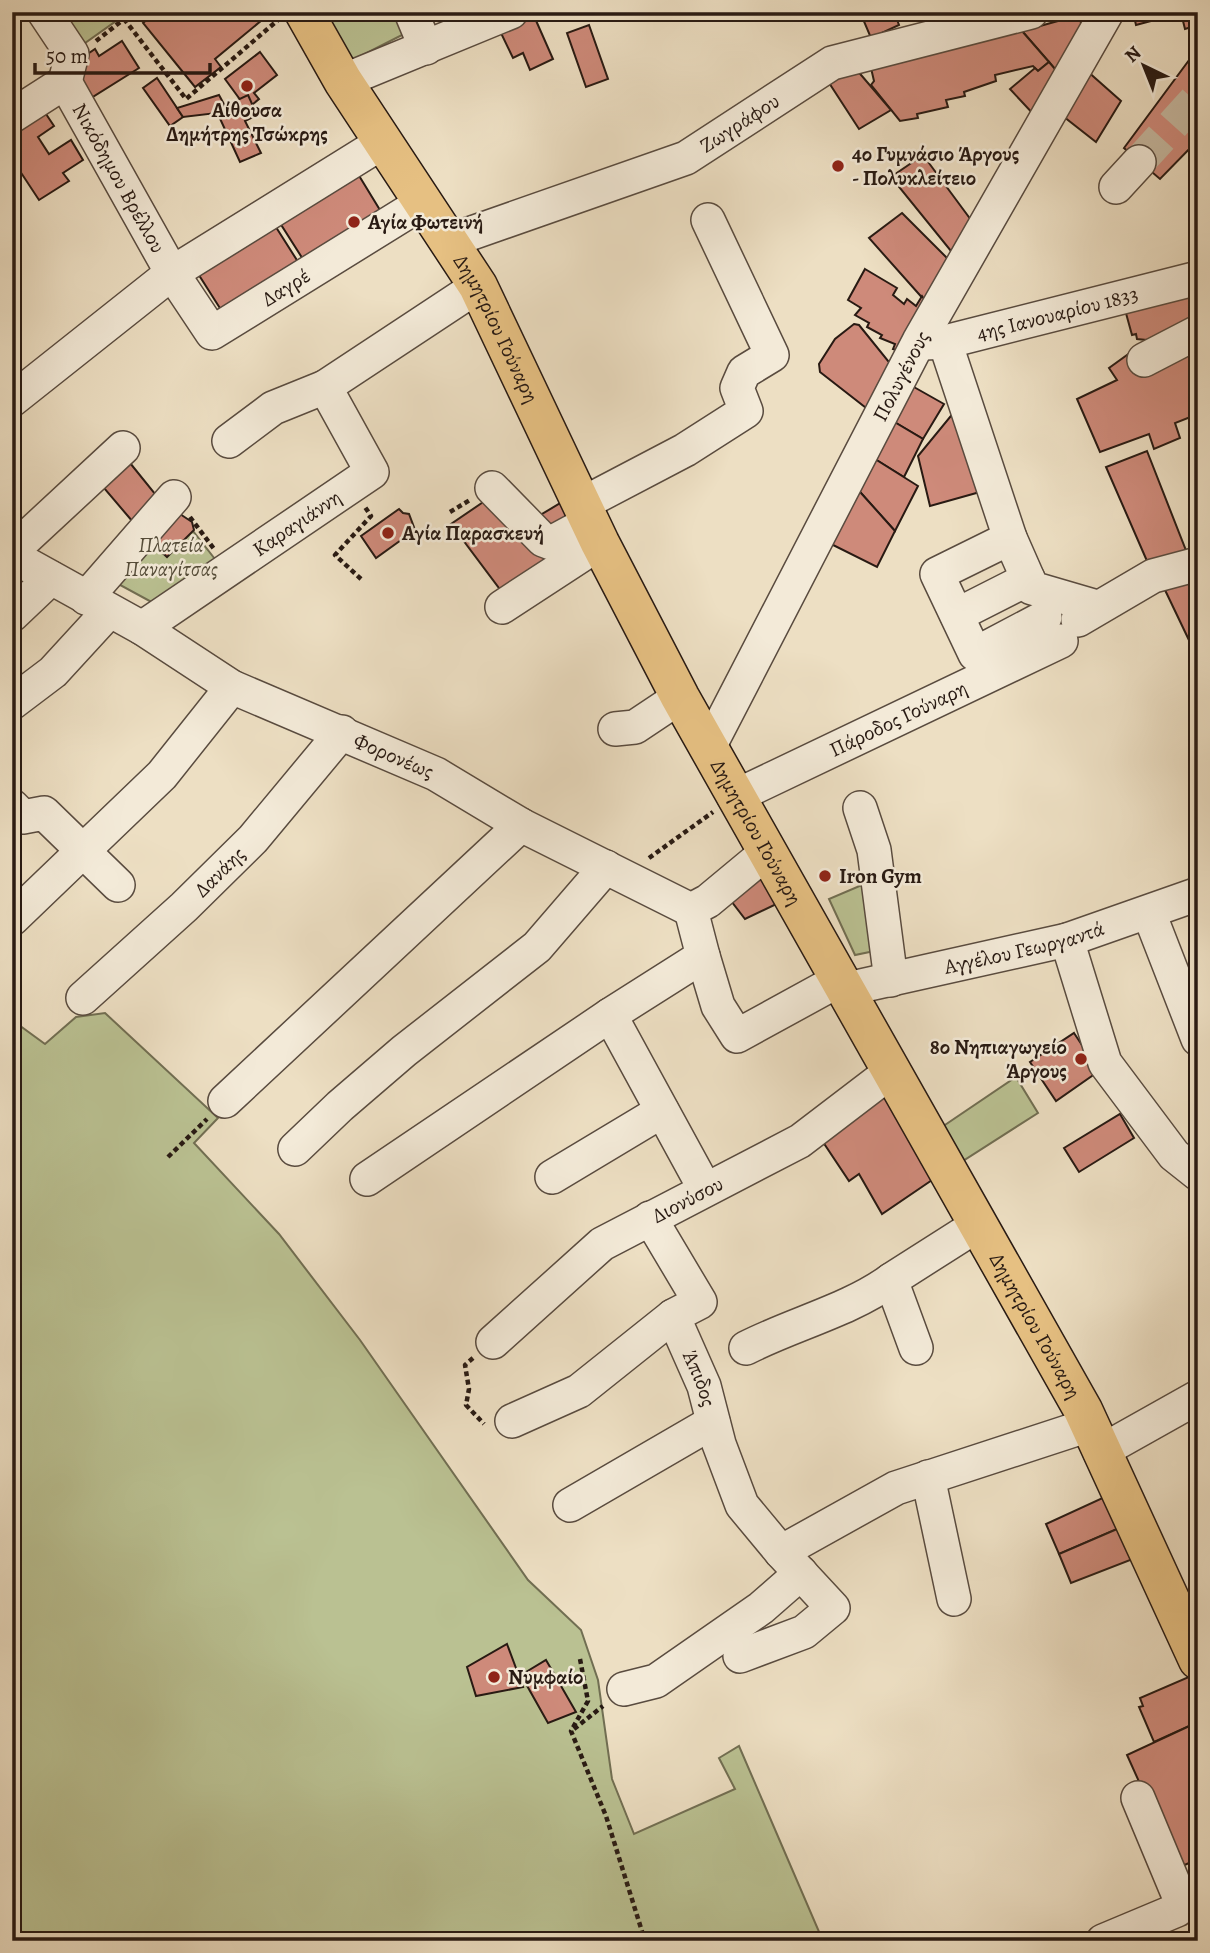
<svg xmlns="http://www.w3.org/2000/svg" width="1210" height="1953" font-family="Alegreya,serif">
<style>
.green{fill:#bac192;stroke:#716e52;stroke-width:2}
.building{fill:#ce8a7a;stroke:#281a13;stroke-width:2}
.lines{fill:none;stroke-linecap:round;stroke-linejoin:round}
.minor-tunnel{stroke:#c6b8a0;stroke-width:33;stroke-dasharray:33 17;stroke-linecap:butt}
.minor-casing{stroke:#594b3f;stroke-width:36}
.major-casing{stroke:#281a13;stroke-width:41}
.path{stroke:#281a13;stroke-width:4.5;stroke-dasharray:5 3.5;stroke-linecap:butt}
.minor{stroke:#f3ead8;stroke-width:33}
.major{stroke:#e6c082;stroke-width:38}
.poi-dot{fill:#8f2418;stroke:#f3ead8;stroke-width:2.5}
.labels{text-anchor:middle;dominant-baseline:central;stroke-width:5;stroke-linejoin:round;paint-order:stroke}
.poi-label{font-size:21px;font-weight:bold;fill:#281a13;stroke:#f3ead8;text-anchor:start}
.street-label{font-size:21px;fill:#281a13;stroke:#f3ead8}
.park-label{font-size:21px;font-style:italic;fill:#544c39;stroke:#f3ead8}
</style>
<rect width="100%" height="100%" fill="#eddfc3"/>
<filter id="stains"><feTurbulence type="fractalNoise" baseFrequency=".00286" numOctaves="4"/><feColorMatrix values="0 0 0 0 .2 0 0 0 0 .09 0 0 0 0 .02 0 0 0 .5 -.17"/></filter>
<radialGradient id="worn" r=".72"><stop offset=".6" stop-color="#630" stop-opacity="0"/><stop offset="1" stop-color="#630" stop-opacity=".3"/></radialGradient>
<g class="green">
<path d="M59,12H119L123,16L78,48Z"/>
<path d="M322,12H398L408,32L347,63Z"/>
<path d="M175,508L218,563L157,605L109,579Z"/>
<path d="M876,879L884,949L855,955L829,899Z"/>
<path d="M105,1013L218,1118L194,1143L279,1234L360,1340L528,1580L581,1630L598,1680L612,1779L634,1834L735,1789L719,1758L739,1746L823,1941H12V1020L45,1044L76,1017Z"/>
<path d="M1016,1077L1038,1113L955,1166L936,1131Z"/>
</g>
<g class="building">
<path d="M156,12H266L268,15L215,59L221,67L195,87L143,23Z"/>
<path d="M860,12H894L899,25L871,38Z"/>
<path d="M1133,12H1196L1198,25L1185,29L1181,13L1136,25Z"/>
<path d="M534,16L553,59L530,70L523,53L513,58L500,31Z"/>
<path d="M1076,16L1089,32L1061,76L1022,31Z"/>
<path d="M589,25L608,79L586,87L567,33Z"/>
<path d="M1022,31L1049,62L1038,71L1033,66L995,75L996,81L964,92L965,96L946,100L948,107L917,114L918,118L900,121L871,85L874,81L871,68Z"/>
<path d="M122,41L139,68L91,98L73,64L95,49L99,56Z"/>
<path d="M1198,48V140L1160,179L1124,148Z"/>
<path d="M260,52L277,75L254,93L259,99L247,109L225,79Z"/>
<path d="M850,62L891,110L859,129L822,72Z"/>
<path d="M1049,62L1061,76L1037,118L1010,89L1035,68L1038,71Z"/>
<path d="M1086,70L1121,101L1096,142L1059,113Z"/>
<path d="M157,78L183,117L170,126L143,88Z"/>
<path d="M219,95L225,106L216,110L217,113L183,117L177,108Z"/>
<path d="M248,95L257,115L245,121L261,153L240,162L216,110Z"/>
<path d="M42,108L54,126L38,137L49,154L71,140L83,160L63,173L69,181L39,200L12,159V128Z"/>
<path d="M923,155L974,224L955,256L891,177Z"/>
<path d="M358,174L383,215L306,264L280,223Z"/>
<path d="M902,213L951,262L926,302L869,238Z"/>
<path d="M274,224L300,265L223,313L197,272Z"/>
<path d="M865,269L897,288L893,295L904,304L907,299L916,306L922,296L926,302L903,352L893,349L895,344L880,338L882,335L867,327L869,323L855,315L861,308L848,300Z"/>
<path d="M1198,287V318L1157,341L1137,339L1136,334L1132,335L1124,306Z"/>
<path d="M854,324L859,325L888,361L896,365L870,411L820,372L819,364L835,339Z"/>
<path d="M1198,344V414L1175,423L1180,438L1154,449L1149,434L1100,452L1077,399L1117,380L1109,368L1134,350Z"/>
<path d="M905,382L944,404L923,439L886,417Z"/>
<path d="M959,406L987,490L930,506L918,456Z"/>
<path d="M886,417L923,439L904,477L867,454Z"/>
<path d="M1147,451L1187,553L1147,561L1106,467Z"/>
<path d="M867,454L918,486L895,531L852,483Z"/>
<path d="M126,458L160,500L133,522L98,481Z"/>
<path d="M852,483L895,531L877,567L823,540Z"/>
<path d="M492,496L548,559L502,592L451,524Z"/>
<path d="M567,499L577,521L551,538L532,520Z"/>
<path d="M399,509L403,513L409,514L415,530L376,558L361,536Z"/>
<path d="M180,514L192,522L194,530L167,557L152,543Z"/>
<path d="M1198,579V659L1165,590Z"/>
<path d="M768,862L789,898L745,919L725,893Z"/>
<path d="M1074,1033L1099,1071L1056,1101L1030,1062Z"/>
<path d="M885,1094L935,1178L882,1214L859,1174L849,1181L821,1139Z"/>
<path d="M1120,1114L1134,1138L1079,1172L1064,1148Z"/>
<path d="M1109,1495L1124,1526L1059,1554L1046,1524Z"/>
<path d="M1124,1526L1138,1557L1071,1583L1059,1554Z"/>
<path d="M507,1644L523,1687L476,1696L467,1667Z"/>
<path d="M546,1660L576,1712L548,1723L521,1675Z"/>
<path d="M1191,1676L1198,1691V1722L1154,1742L1139,1707L1143,1706L1140,1698Z"/>
<path d="M1198,1722V1859L1178,1868L1127,1755Z"/>
</g>
<g class="lines">
<path class="minor-tunnel" d="M1139,162L1198,97"/>
<defs>
<g id="minor">
<path d="M411,12L426,48"/>
<path d="M343,81L511,12"/>
<path id="s1" d="M65,82L172,273L212,333L422,203"/>
<path d="M12,116L65,82L72,54L44,12"/>
<path d="M1116,187L1139,162"/>
<path id="s2" d="M449,241L686,158L832,63L1031,12"/>
<path d="M945,342L1010,538L1032,588L1097,607"/>
<path id="s3" d="M925,343L945,342L1198,278"/>
<path d="M1144,360L1198,332"/>
<path d="M12,400L172,273L383,142"/>
<path d="M229,441L273,408L325,387"/>
<path d="M492,488L543,540L551,543L590,522"/>
<path d="M582,504L685,450L746,411L737,388L744,372L772,355L708,220"/>
<path d="M1010,538L937,574L975,654L1045,617"/>
<path d="M12,551L123,448"/>
<path id="s4" d="M12,556L142,628L232,687L436,774L521,825L691,910L708,901L767,852"/>
<path d="M86,598L174,497"/>
<path d="M502,607L600,543"/>
<path d="M12,615L51,578"/>
<path d="M957,615L1028,579"/>
<path d="M1078,620L1153,576L1198,564"/>
<path id="s5" d="M142,628L372,472L325,387L478,286"/>
<path d="M12,703L53,672L109,611"/>
<path d="M615,729L635,727L680,697"/>
<path id="s6" d="M708,749L919,341L1107,12"/>
<path id="s7" d="M734,797L1061,641"/>
<path d="M12,806L23,817L44,813L118,885"/>
<path d="M860,808L874,850L891,980"/>
<path d="M691,910L703,956L610,1015L705,1189"/>
<path d="M1149,913L1198,1039"/>
<path d="M12,919L162,775L232,687"/>
<path d="M1067,940L1105,1063L1174,1155L1198,1174"/>
<path d="M703,956L718,1006L737,1036L841,979"/>
<path id="s8" d="M847,989L1067,940L1198,894"/>
<path id="s9" d="M83,998L184,907L253,839L342,732"/>
<path d="M225,1101L521,825"/>
<path d="M295,1149L340,1106L404,1051L537,947L606,867"/>
<path d="M552,1177L662,1111"/>
<path d="M367,1179L610,1015"/>
<path id="s10" d="M650,1218L700,1302L673,1316L704,1386L719,1444L742,1505L781,1552L833,1608L804,1632L740,1656"/>
<path id="s11" d="M493,1342L602,1244L800,1141L893,1070"/>
<path d="M746,1348C793,1324 850,1310 891,1280"/>
<path d="M916,1348L891,1280L979,1224"/>
<path d="M512,1421L579,1391L673,1316"/>
<path d="M1100,1452L1198,1397"/>
<path d="M928,1477L954,1599"/>
<path d="M570,1505L713,1422"/>
<path d="M781,1552L896,1488L1089,1425"/>
<path d="M624,1689L656,1681L761,1608L801,1573"/>
<path d="M1138,1798L1181,1901L1187,1904L1198,1899"/>
<path d="M1103,1941L1177,1910L1184,1904"/>
</g>
<g id="major">
<path id="s12" d="M304,12L343,81L478,286L600,543L680,697L1083,1410L1198,1660"/>
</g>
</defs>
<use href="#minor" class="minor-casing"/>
<use href="#major" class="major-casing"/>
<g class="path">
<path d="M124,19L186,99L278,20"/>
<path d="M96,41L133,12"/>
<path d="M450,512L470,500"/>
<path d="M190,517L214,549"/>
<path d="M361,579L335,555L371,516L365,507"/>
<path d="M649,858L713,812"/>
<path d="M168,1157L207,1119"/>
<path d="M473,1358L465,1365L469,1389L466,1405L484,1424"/>
<path d="M580,1659L588,1701L571,1731L606,1816L645,1941"/>
<path d="M574,1729L603,1706"/>
</g>
<use href="#minor" class="minor"/>
<use href="#major" class="major"/>
</g>
<g class="poi-dot">
<circle cx="247" cy="86" r="7"/>
<circle cx="838" cy="166" r="7"/>
<circle cx="354" cy="222" r="7"/>
<circle cx="388" cy="533" r="7"/>
<circle cx="825" cy="876" r="7"/>
<circle cx="1081" cy="1059" r="7"/>
<circle cx="494" cy="1677" r="7"/>
</g>
<g class="labels">
<g class="poi-label">
<text x="247" y="110" text-anchor="middle">Αίθουσα<tspan x="247" dy="24">Δημήτρης Τσώκρης</tspan></text>
<text x="852" y="154">4ο Γυμνάσιο Άργους<tspan x="852" dy="24">- Πολυκλείτειο</tspan></text>
<text x="368" y="222">Αγία Φωτεινή</text>
<text x="402" y="533">Αγία Παρασκευή</text>
<text x="839" y="876">Iron Gym</text>
<text x="1067" y="1047" text-anchor="end">8ο Νηπιαγωγείο<tspan x="1067" dy="24">Άργους</tspan></text>
<text x="508" y="1677">Νυμφαίο</text>
</g>
<g class="street-label">
<text stroke="none"><textPath href="#s2" startOffset="315">Ζωγράφου</textPath></text>
<text stroke="none"><textPath href="#s1" startOffset="110">Νικόδημου Βρέλλου</textPath></text>
<text stroke="none"><textPath href="#s1" startOffset="378">Δαγρέ</textPath></text>
<text stroke="none"><textPath href="#s3" startOffset="136">4ης Ιανουαρίου 1833</textPath></text>
<text stroke="none"><textPath href="#s12" startOffset="371">Δημητρίου Γούναρη</textPath></text>
<text stroke="none"><textPath href="#s6" startOffset="420">Πολυγένους</textPath></text>
<text stroke="none"><textPath href="#s5" startOffset="187">Καραγιάννη</textPath></text>
<text stroke="none"><textPath href="#s7" startOffset="182">Πάροδος Γούναρη</textPath></text>
<text stroke="none"><textPath href="#s4" startOffset="432">Φορονέως</textPath></text>
<text stroke="none"><textPath href="#s12" startOffset="938">Δημητρίου Γούναρη</textPath></text>
<text stroke="none"><textPath href="#s9" startOffset="186">Δανάης</textPath></text>
<text stroke="none"><textPath href="#s8" startOffset="182">Αγγέλου Γεωργαντά</textPath></text>
<text stroke="none"><textPath href="#s11" startOffset="243">Διονύσου</textPath></text>
<text stroke="none"><textPath href="#s12" startOffset="1505">Δημητρίου Γούναρη</textPath></text>
<text stroke="none"><textPath href="#s10" startOffset="196">Άπιδος</textPath></text>
</g>
<g class="park-label">
<text x="171" y="545">Πλατεία<tspan x="171" dy="24">Παναγίτσας</tspan></text>
</g>
</g>
<rect width="1210" height="1953" fill="none" stroke="#eddfc3" stroke-width="42"/>
<rect x="14" y="14" width="1182" height="1925" fill="none" stroke="#281a13" stroke-width="3.5"/>
<rect x="21" y="21" width="1168" height="1911" fill="none" stroke="#281a13" stroke-width="2"/>
<g transform="translate(1144 66) rotate(317)" stroke="#f3ead8" stroke-width="5" paint-order="stroke">
<path d="M0-5L12 26L0 18L-12 26Z" fill="#281a13"/>
<text y="-10" font-size="19" font-weight="bold" text-anchor="middle" fill="#281a13">N</text>
</g>
<path d="M35 63v10h175v-10" fill="none" stroke="#281a13" stroke-width="3.5"/>
<text x="46" y="63" font-size="21" fill="#281a13" stroke="#f3ead8" stroke-width="5" paint-order="stroke">50 m</text>
<rect width="100%" height="100%" filter="url(#stains)"/>
<rect width="100%" height="100%" fill="url(#worn)"/>
</svg>
